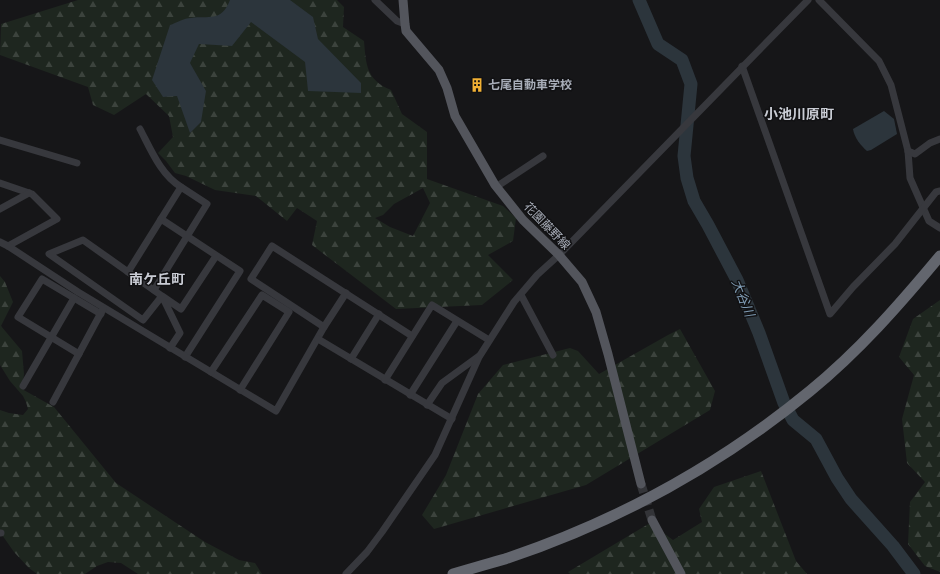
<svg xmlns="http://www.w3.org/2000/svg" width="940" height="574" font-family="Figtree,'Noto Sans JP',sans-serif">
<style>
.forest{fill:url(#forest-firs);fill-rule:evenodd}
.water{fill:#2c353c}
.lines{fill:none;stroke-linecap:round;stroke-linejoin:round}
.river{stroke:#2c353c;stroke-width:13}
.major-tunnel{stroke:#333438;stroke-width:9;stroke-dasharray:9 4.5;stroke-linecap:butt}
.minor{stroke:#37383d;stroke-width:7}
.major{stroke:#53555c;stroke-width:9}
.highway{stroke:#63666e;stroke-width:11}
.labels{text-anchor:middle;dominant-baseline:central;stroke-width:3;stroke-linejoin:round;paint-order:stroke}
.poi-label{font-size:12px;font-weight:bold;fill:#a8adb8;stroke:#111113;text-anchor:start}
.street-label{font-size:12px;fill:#a8adb8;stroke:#111113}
.water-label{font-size:13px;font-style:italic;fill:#7f9bb3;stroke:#111113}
.quarter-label{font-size:14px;font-weight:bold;fill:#c9ccd4;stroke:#111113}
</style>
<defs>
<pattern id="forest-firs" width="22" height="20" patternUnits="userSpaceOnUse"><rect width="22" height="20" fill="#1e261f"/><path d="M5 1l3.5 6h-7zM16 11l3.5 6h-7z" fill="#3c433d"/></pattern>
</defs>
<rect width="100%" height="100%" fill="#161618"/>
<g class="forest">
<path d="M78,0H337L344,7L343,27L364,41C366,64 366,80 391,90L402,114L427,132V179L503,206L516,218L513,241L488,255L513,280L482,305L396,309L312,245L317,221L297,208L287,221L256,196L215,190L186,176L175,173L166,161L158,153L173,137L169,116L146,94L114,115L93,105L88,87L0,55L1,24ZM423,188L430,203L413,236L390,227L375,218L383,215L394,204Z"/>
<path d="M0,276L5,282L13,302L1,326L22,351L24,374L22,389L54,407L116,483L205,542L239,560L255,563L262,574H138L121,563L108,562L97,566L85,574H37L29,568L14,552L0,532V410L9,413L23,415L28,409L26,402L23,396L10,381L0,365Z"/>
<path d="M940,300V572L925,566L908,544L910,502L925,482L907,463L902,419L914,375L899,357L913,319Z"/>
<path d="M680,329L715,391L710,410L586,485L434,529L422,515L446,475L478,394L503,365L570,348L578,351L599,374L668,335Z"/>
<path d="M761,471L796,561L807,574H570L568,572L650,523L673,540L702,522L699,509L714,487Z"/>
</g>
<g class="water">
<path d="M230,0H290L313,17L318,39L361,83V93L308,91L305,62L251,22L232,46L199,44L190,63L206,91L201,122L190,133L177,96L163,97L152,80L170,25C176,23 184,18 191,18C209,15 221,23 230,0Z"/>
<path d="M884,111L894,119L897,134L871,150L867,151C861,146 854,137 853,129Z"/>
</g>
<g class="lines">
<path class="river" d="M639,0L658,44L682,60L691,84L684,156L687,178L694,201L708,225L737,280L759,333L784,403L793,420L816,439L837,478L851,499L893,546L914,574"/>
<path class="major-tunnel" d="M641,484L652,520"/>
<g class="minor">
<path d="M375,0L397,21L405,24"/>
<path d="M819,0L879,61L891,85L908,151L910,178L929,221L940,228"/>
<path d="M742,66L830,314L853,287L895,244L936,192L940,191"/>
<path d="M140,129C151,150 161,175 181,187"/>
<path d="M0,140L77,163"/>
<path d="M908,151L915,154L930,143L940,139"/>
<path d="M0,183L32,194L57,219L8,246"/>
<path d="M496,187L543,156"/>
<path d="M0,209L29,193"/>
<path d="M161,219L240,271L185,357"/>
<path d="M0,242L8,246L78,292L276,411L324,327L251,279L272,246L412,336"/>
<path d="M128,272L181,187L207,204L154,290"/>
<path d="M521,295L553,355"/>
<path d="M324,327L346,293"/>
<path d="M318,339L452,419"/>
<path d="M170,348L180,333L162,296L83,240L49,254L143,320L162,296L181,309L216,256"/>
<path d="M79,354L18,317L42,279L101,314"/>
<path d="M351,359L379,314"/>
<path d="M211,372L262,295L289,312L240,390"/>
<path d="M385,380L432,305L489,340"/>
<path d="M23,386L74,298"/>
<path d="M410,395L457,321"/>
<path d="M53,402L103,309"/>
<path d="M427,405L442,383L479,356"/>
<path d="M0,533H1"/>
<path d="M346,574L367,552L382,532L435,455L479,357L514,302L537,275L559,255L808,0"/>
</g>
<g class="major">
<path d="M403,0L405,24L406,31L439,70L447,88L455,116L495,185L523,220L559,255L582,282L596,312L608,354L641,484"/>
<path d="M652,520L681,574"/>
</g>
<path class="highway" d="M453,574C470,569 487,564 505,559C616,522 720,465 810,391C859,351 900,304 940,256"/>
</g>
<defs>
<symbol id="building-bare" viewBox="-9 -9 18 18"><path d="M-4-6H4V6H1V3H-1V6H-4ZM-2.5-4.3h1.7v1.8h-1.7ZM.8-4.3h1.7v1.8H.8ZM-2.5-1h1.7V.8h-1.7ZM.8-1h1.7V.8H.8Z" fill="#f2b134" stroke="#111113" stroke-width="2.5" paint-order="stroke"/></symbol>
</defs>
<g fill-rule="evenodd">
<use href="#building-bare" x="467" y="75" width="20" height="20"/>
</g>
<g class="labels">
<g class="poi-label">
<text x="488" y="85">七尾自動車学校</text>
</g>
<g class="street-label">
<text transform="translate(547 226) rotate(46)">花園藤野線</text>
</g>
<g class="water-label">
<text transform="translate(743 298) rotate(68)">大谷川</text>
</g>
<g class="quarter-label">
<text x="799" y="114">小池川原町</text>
<text x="157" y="279">南ケ丘町</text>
</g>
</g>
</svg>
